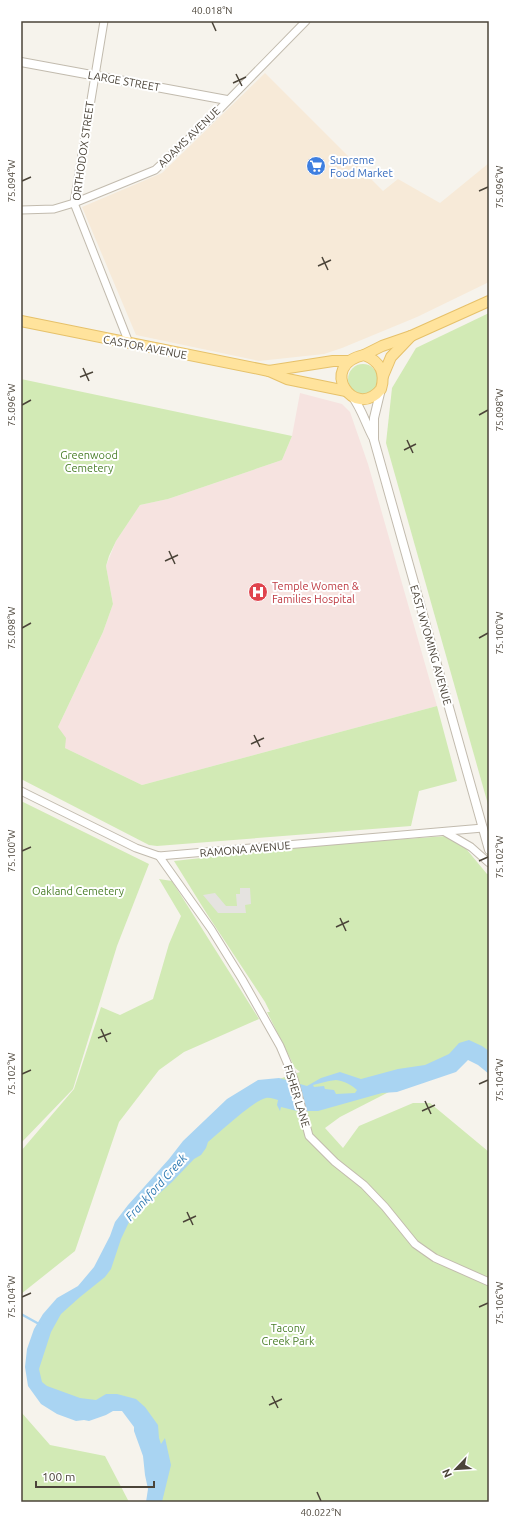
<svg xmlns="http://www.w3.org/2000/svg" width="510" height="1523" font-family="Ubuntu,sans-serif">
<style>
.commercial{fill:#f7ead8}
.medical{fill:#f6e3e0}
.green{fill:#d2eab5}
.parking{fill:#e5e3e0}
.water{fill:#a9d4f2;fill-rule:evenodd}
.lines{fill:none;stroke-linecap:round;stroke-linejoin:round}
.stream{stroke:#a9d4f2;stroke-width:2.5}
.minor-casing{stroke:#c2bbae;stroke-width:9}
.tertiary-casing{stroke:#c2bbae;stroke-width:10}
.primary-casing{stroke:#e6c16a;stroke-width:12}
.minor{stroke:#fff;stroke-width:7}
.tertiary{stroke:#fff;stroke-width:8}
.primary{stroke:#ffe39c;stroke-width:10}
.ticks{fill:none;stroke:#4b4439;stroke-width:1.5}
.labels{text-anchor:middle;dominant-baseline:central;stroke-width:4;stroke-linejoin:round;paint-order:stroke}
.street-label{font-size:11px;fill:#4b4439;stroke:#fff}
.shop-label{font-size:11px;fill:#366cbe;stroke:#fff;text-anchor:start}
.park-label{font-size:11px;fill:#4a7f2a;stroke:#fff}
.health-label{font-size:11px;fill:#be3a42;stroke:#fff;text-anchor:start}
.water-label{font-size:12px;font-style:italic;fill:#2e7ab2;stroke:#fff}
.neatline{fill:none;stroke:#4b4439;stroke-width:1.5}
.ticks-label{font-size:10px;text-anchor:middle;fill:#4b4439}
</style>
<rect width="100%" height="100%" fill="#f6f3ec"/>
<path class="commercial" d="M265,73L383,191L398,179L440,203L489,163V282L417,317L342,348L324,354L259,361L136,335L82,207L162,173Z"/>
<path class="medical" d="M300,393L342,404L350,412L368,464L437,706L142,785L65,748L58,727L103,632L113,604L106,566L116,541L140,505L168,499L282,460L292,436Z"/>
<g class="green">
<path d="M489,313V808L386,443L392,388L416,348Z"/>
<circle cx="363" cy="379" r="15"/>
<path d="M21,379L292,436L282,460L168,499L140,505L116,541L109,556L106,566L113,604L103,632L58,727L66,738L65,748L142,785L437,706L457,781L419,791L411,826L157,846L149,845L21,779Z"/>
<path d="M21,801L149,864L117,946L73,1089L21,1143Z"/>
<path d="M447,836L463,845L487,874H489V1060L465,1053L340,1117L325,1128L343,1148L359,1126L413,1103H430L489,1152V1502H153L154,1470L123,1399L56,1408L33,1382L34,1339L92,1279L117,1224L261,1085L300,1072L295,1068L267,1012H270L265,1002L207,914L174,861L320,845Z"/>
<path d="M159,879L172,881L259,1019L184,1052L159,1070L119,1122L75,1251L21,1294V1151L74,1089L101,1007L120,1015L153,999L169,944L181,916Z"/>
<path d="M21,1412L50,1445L105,1456L129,1502H21Z"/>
</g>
<path class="parking" d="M240,888H250L251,904L245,905L246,913H218L203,895L215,893L226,906H237L236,894H240Z"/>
<path class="water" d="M469,1040L482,1046L489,1051V1074L478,1065L468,1060L456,1072L397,1092L382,1093L318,1111H297L281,1107L280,1111L277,1105L278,1100C274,1099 269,1097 266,1098C254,1100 219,1133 208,1142L206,1148L201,1155L194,1159L172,1182L130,1220L121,1239L111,1269L105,1277L80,1297L61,1314L51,1332L39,1369L42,1382L47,1386L80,1398L96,1400L106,1394H117L136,1399L145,1407L158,1425L159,1438L161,1444L165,1438L171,1465L162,1502H146L148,1489L145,1475L143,1456L134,1431V1427L122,1411H113L106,1415L89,1421L84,1420L76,1421L57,1414L41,1404L28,1386L25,1367L27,1349L34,1329L43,1314L57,1298L78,1286L94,1267L110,1236L115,1222L128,1205L169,1159L183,1141L227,1099L258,1080L279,1078L307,1086L321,1078L340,1072L361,1079L398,1069L425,1065L449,1054L459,1043ZM336,1080C344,1081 352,1085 357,1090L355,1093L336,1094L334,1090L325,1089L324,1086L314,1087L313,1085L329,1081Z"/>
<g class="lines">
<path class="stream" d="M21,1314L39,1324"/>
<defs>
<g id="minor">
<path d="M104,21L74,203L129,343"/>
<path d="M21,210L54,209L74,203L155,170L210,119L306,21"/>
<path d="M21,791L136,848L159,856L483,828"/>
<path d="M445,832L471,847L489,863"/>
<path d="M159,856L211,929L242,979L280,1046L294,1079L309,1136L335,1162L364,1185L385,1207L415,1244L435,1258L489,1282"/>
</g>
<g id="tertiary">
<path d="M21,62L227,100"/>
<path d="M381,389L374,418V440L489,850"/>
<path d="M352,396C362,409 366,425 374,439"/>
</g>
<g id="primary">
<path d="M21,321L269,371L333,361H349"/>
<path d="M364,355L382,346L411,336L489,301"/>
<path d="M364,355C380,361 386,373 381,389C354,422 317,365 364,355Z"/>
<path d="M269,371L287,379L346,391"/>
<path d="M383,376L391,357L411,336"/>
</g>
</defs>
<use href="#minor" class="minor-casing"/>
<use href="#tertiary" class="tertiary-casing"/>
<use href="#primary" class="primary-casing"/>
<use href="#minor" class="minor"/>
<use href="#tertiary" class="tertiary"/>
<use href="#primary" class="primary"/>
</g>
<path class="ticks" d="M212,22L216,31M236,74L242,86M233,83L246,77M22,181L31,177M479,191L488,187M322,257L328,270M318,266L331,260M83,368L89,381M80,377L93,372M22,405L31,400M479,415L488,410M407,440L413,453M404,450L416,444M169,551L175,564M165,561L178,555M22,628L31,623M479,638L488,633M254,735L260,747M251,744L264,738M22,851L31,847M479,861L488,857M340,918L346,931M336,927L349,921M101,1029L107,1042M98,1038L111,1033M22,1074L31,1070M479,1084L488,1080M425,1101L431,1114M422,1111L435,1105M187,1212L193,1225M183,1222L196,1216M22,1297L31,1293M479,1307L488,1303M272,1396L278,1408M269,1405L282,1399M317,1492L321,1501"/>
<defs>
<symbol id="supermarket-disc" viewBox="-11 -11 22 22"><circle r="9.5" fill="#3f7fe0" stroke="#fff"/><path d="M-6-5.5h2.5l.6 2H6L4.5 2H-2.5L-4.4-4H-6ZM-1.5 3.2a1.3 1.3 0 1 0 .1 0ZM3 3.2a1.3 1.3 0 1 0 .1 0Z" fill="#fff"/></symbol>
<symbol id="hospital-disc" viewBox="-11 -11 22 22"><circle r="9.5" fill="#e0444e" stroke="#fff"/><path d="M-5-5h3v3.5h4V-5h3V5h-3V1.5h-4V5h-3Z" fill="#fff"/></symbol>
</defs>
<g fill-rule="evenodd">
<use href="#supermarket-disc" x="305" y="155" width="22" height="22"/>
<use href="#hospital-disc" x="247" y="581" width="22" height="22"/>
</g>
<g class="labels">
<g class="street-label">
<text transform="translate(124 81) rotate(10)">LARGE STREET</text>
<text transform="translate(189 137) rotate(-44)">ADAMS AVENUE</text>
<text transform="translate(83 151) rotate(-82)">ORTHODOX STREET</text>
<text transform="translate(145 347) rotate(11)">CASTOR AVENUE</text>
<text transform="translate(431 645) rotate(74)">EAST WYOMING AVENUE</text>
<text transform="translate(245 849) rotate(-5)">RAMONA AVENUE</text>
<text transform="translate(297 1096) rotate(73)">FISHER LANE</text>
</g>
<g class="shop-label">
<text x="330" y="160">Supreme<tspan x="330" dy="13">Food Market</tspan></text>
</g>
<g class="park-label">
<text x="89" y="455">Greenwood<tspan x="89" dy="13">Cemetery</tspan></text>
<text x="78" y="891">Oakland Cemetery</text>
<text x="288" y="1328">Tacony<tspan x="288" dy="13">Creek Park</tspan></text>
</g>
<g class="health-label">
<text x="272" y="586">Temple Women &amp;<tspan x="272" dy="13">Families Hospital</tspan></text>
</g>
<g class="water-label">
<text transform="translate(156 1187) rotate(-48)">Frankford Creek</text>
</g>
</g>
<rect width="510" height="1523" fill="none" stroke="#ffffff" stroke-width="44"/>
<g transform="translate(456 1469) rotate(245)" stroke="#ffffff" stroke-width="3" paint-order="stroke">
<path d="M0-3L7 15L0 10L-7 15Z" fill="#4b4439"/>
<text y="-6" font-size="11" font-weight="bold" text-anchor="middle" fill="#4b4439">N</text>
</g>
<path d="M36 1481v6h118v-6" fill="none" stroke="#4b4439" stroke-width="2"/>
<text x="42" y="1481" font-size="12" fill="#4b4439" stroke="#ffffff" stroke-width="3" paint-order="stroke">100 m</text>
<rect x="22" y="22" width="466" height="1479" class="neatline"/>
<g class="ticks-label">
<text x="212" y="14">40.018°N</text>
<text transform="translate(11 181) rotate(-90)" y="4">75.094°W</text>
<text transform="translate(499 187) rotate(-90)" y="4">75.096°W</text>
<text transform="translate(11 405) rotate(-90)" y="4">75.096°W</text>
<text transform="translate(499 410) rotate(-90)" y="4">75.098°W</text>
<text transform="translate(11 628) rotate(-90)" y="4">75.098°W</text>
<text transform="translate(499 633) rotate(-90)" y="4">75.100°W</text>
<text transform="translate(11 851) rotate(-90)" y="4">75.100°W</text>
<text transform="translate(499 857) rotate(-90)" y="4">75.102°W</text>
<text transform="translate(11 1074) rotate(-90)" y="4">75.102°W</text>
<text transform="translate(499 1080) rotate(-90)" y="4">75.104°W</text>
<text transform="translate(11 1297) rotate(-90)" y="4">75.104°W</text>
<text transform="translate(499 1303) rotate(-90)" y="4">75.106°W</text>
<text x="321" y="1516">40.022°N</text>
</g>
</svg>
